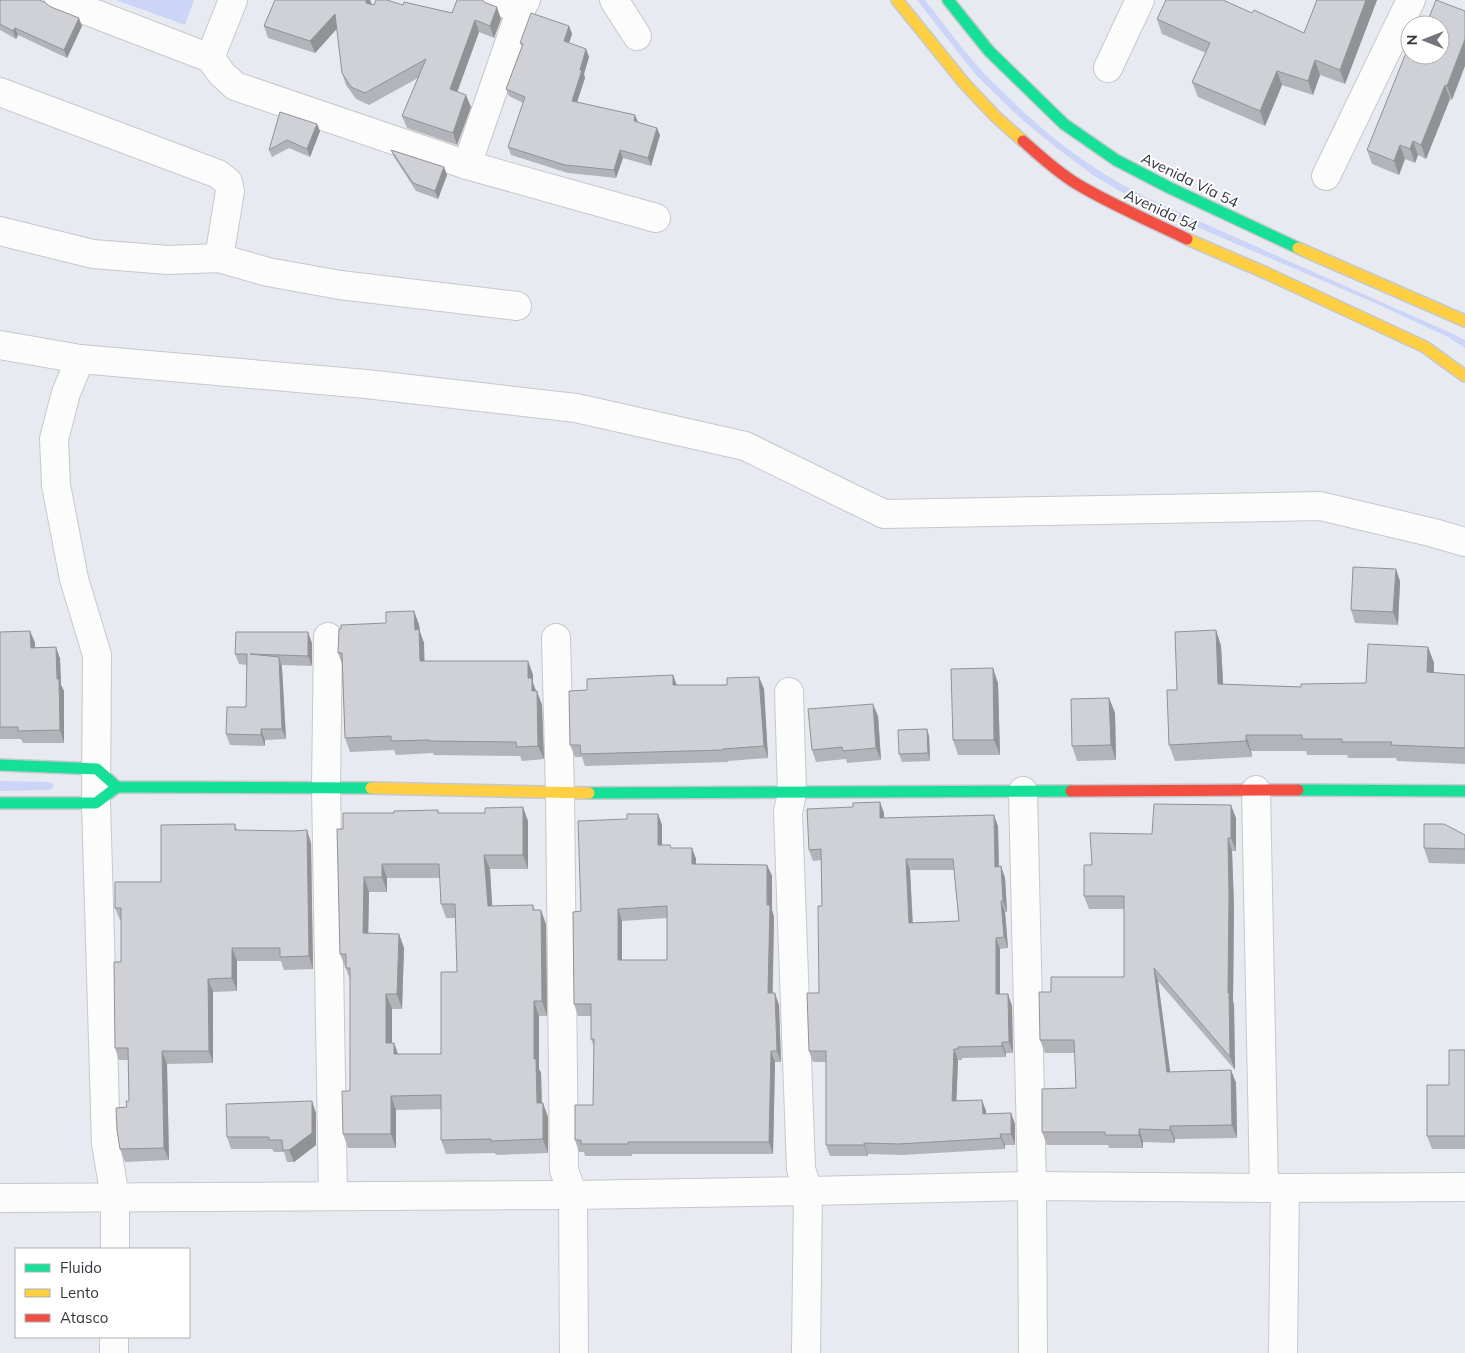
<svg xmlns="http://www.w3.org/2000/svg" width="1465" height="1353" font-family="Mulish,sans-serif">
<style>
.green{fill:#ccd5f7}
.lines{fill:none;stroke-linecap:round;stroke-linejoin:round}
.street-casing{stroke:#c6c8cd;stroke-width:30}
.fast-casing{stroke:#c6c8cd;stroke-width:14}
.slow-casing{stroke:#c6c8cd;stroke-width:14}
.jam-casing{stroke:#c6c8cd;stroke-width:14}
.street{stroke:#fcfcfd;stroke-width:28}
.fast{stroke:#16e098;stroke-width:11}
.slow{stroke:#ffcf43;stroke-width:11}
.jam{stroke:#f24e42;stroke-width:11}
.wall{fill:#b2b4b9;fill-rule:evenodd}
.shaded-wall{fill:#919296}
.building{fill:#cfd1d7;stroke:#919296;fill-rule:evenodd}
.labels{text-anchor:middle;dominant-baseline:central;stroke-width:4;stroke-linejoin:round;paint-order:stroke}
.street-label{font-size:15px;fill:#35363c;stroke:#fff}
</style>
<rect width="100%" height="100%" fill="#e8eaf2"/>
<g class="green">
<path d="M116,0H194L185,25Z"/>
<path d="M917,0H925C943,23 961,47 980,69C988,78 998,87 1007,96C1054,142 1099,175 1158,203L1451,333L1465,340V348L1448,337L1375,303L1213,234L1155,208L1125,194L1094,176L1054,146L1020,118L975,74Z"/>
<path d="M0,781L49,782L53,784V788L49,790L0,791Z"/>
</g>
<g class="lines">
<defs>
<g id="street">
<path d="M59,0L210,58L222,74L235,86L467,165L656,218"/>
<path d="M495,0L521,9"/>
<path d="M614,0L637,36"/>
<path d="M210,58L233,0"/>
<path d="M1108,68L1140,0"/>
<path d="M0,92L218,174L228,182L230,191L219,258"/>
<path d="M467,165L521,9L526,0"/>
<path d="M1326,176L1411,0"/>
<path d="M0,231L93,254L168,260L219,258L268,272L340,285L517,306"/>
<path d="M0,345L80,359L366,384L576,408L745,446L884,514L1320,506L1434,533L1465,542"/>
<path d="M80,359L66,393L54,439L56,485L74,579L97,655L96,803L106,1144L115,1197V1249"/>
<path d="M328,637L326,787L333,1196"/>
<path d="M556,638L560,793L564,1170L573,1195L574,1353"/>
<path d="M789,692L792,793L788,812L801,1169L808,1191L806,1353"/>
<path d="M1256,790L1264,1188"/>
<path d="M1023,791L1032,1186L1033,1353"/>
<path d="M0,1198L573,1195L808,1191L1032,1186L1285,1188L1465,1187"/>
<path d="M114,1353V1337"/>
<path d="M1283,1353L1285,1188"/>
</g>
<g id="fast">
<path d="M948,0L989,51L1064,124L1116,160L1170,188L1298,248"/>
<path d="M0,765L97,769L117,787L371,788"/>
<path d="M1298,790L1465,791"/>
<path d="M589,793L1071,791"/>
<path d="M0,803H96L117,787"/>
</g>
<g id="slow">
<path d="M897,0L964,83L996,117L1023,141"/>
<path d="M1187,239L1266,273L1425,347L1465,376"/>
<path d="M1298,248L1465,321"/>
<path d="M371,788L589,793"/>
</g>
<g id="jam">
<path d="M1023,141C1040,156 1057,172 1077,184C1112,205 1150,221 1187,239"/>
<path d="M1071,791L1298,790"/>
</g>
</defs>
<use href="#street" class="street-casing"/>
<use href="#fast" class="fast-casing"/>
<use href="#slow" class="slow-casing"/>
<use href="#jam" class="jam-casing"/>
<use href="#street" class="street"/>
<use href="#fast" class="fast"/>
<use href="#slow" class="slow"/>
<use href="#jam" class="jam"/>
</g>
<g class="wall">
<path d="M0,0L51,7L82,26L67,58L18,35L16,39L0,30Z"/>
<path d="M275,0H370L372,5H403L452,13L501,19L494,38L479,32L457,92L471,107L457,145L407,128L402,116L418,78L369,105L356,99L346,85L342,73L337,29L315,53L268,38L264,26Z"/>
<path d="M1317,0H1377L1345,84L1320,75L1313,95L1282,85L1265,126L1198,97L1192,82L1206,53L1162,34L1157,19L1252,13L1304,33Z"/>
<path d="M569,26L572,34L569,43L586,49L589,57L584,74L585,78L577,102L638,122L660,135L651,166L623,158L616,178L568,173L511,155L508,147L523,103L509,96L506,89L522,46L520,43Z"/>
<path d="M1440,55L1452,100L1450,99L1426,159L1418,155L1415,163L1405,159L1399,175L1372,164L1367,150Z"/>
<path d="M280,112L320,131L310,157L289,148L272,157L269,150Z"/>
<path d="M391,150L444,167L447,175L438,199L416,191L394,157Z"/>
<path d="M1400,581L1398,625L1355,623L1351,610Z"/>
<path d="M414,611L419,625L420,632L424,643V661H528L533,675V683L542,705L544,759L522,761L520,756L434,755L433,753L396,755L394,750L350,752L345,738L342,664L338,653L386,623Z"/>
<path d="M1216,630L1221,646L1223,684L1301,687L1366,683L1428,647L1434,663V673L1465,675V764L1397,761L1396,758H1348L1347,755H1307L1306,751H1251L1252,757L1175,761L1169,745L1177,690Z"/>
<path d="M30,631L35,643V647H56L60,659L61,685L64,691V743H23L21,739H0V632Z"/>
<path d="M312,643V666L282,665V668L286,739L265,740V746L230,745L226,734L246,707L247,665L239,664L235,654Z"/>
<path d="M673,675L677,685H727L759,677L764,689L768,758L728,761V762L585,766L582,757H575L570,745L587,690Z"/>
<path d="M998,683L1000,755H958L953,740Z"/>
<path d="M1109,698L1115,713L1116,760L1077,761L1072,746Z"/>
<path d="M878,716L881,760L847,763L846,759L816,762L812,750Z"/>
<path d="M927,729L929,736L930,761L902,762L899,754Z"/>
<path d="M438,810L439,813L528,821V869H490L492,906L533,905L535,910L546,924L547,1016H539V1069L541,1073L542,1103L548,1117V1153L496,1155L495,1153L446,1154L441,1140V1109L396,1110V1148H348L343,1134L350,1091V979L340,954L343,829ZM387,878H440L441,904L446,918H456L457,972L441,1054H398L394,1043H392V1009H402L404,948L399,934L368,933L369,892H387Z"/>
<path d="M884,813V818L998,826L999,867L1001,866L1005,878L1007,912H1005L1008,948L1000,949V994L1012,1006L1013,1053H1006V1057L962,1058V1060H958L956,1101L982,1100L986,1111V1114L1011,1113L1015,1124V1145H1005V1149L902,1155L868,1154V1156H830L826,1145V1062H813L809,1051L819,993L822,906L821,860L813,861L809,850ZM910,870H954L959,921L913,923Z"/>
<path d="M658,814L662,825V845H670L671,848H692L696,859V864L767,865L772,876V910L774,917L773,993L779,1005L781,1062H775L773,1154H632V1156H585L584,1152H579L575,1140L593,1105L594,1047L591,1039V1016H578L574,1004L581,911L627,819ZM667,918V960H622V921Z"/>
<path d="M1236,818V851H1232L1234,907L1233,1001L1234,1006L1235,1070L1158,981L1170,1072L1231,1070L1236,1083L1237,1138L1175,1139V1143L1143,1142V1148H1109L1108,1145H1047L1042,1132L1076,1088L1075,1053H1045L1040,1040L1051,992L1124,977V909H1089L1084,896L1092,865L1152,834Z"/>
<path d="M235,824L237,830L311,843L313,969L284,970L281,961H237V991L213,992V1063L167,1064L169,1160L125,1162L120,1149L127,1107L129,1101L128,1060H119L115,1048L121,962V920H120L115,908L161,882Z"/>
<path d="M1465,835V864L1429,863L1424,848Z"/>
<path d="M1465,1050V1149H1432L1427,1136L1449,1085Z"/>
<path d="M316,1113V1145L294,1162H287L284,1152H274L272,1149H231L227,1137Z"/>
</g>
<g class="shaded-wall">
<path d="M366,0H370L372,5L366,3Z"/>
<path d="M1366,0H1377L1345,84L1340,70Z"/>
<path d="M497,7L501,19L494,38L490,26Z"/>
<path d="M335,14L339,26L315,53L310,41Z"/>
<path d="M79,18L82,26L67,58L64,50Z"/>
<path d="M475,20L479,32L454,101L450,89Z"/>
<path d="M569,26L572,34L567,49L564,41Z"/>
<path d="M15,28L18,35L16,39L13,31Z"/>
<path d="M1465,39V66L1452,100L1447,86Z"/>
<path d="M586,49L589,57L584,74L585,78L575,108L572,101L580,70Z"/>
<path d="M1315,60L1320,75L1313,95L1308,81Z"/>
<path d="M1277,71L1282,85L1265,126L1260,111Z"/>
<path d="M1445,85L1450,99L1426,159L1421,145Z"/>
<path d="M466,95L471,107L457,145L453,133Z"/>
<path d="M635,115L638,122L634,121Z"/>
<path d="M317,124L320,131L310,157L307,149Z"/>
<path d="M657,128L660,135L651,166L648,158Z"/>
<path d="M1413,141L1418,155L1415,163L1410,149Z"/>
<path d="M1400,145L1405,159L1399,175L1394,161Z"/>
<path d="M620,150L623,158L616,178L614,170Z"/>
<path d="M444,167L447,175L438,199L435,191Z"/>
<path d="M1396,569L1400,581L1398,625L1393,612Z"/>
<path d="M414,611L419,625L420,632L424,643L425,675L420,661L415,630Z"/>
<path d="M1216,630L1221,646L1224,700L1218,684Z"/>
<path d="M30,631L35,643V660L31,648Z"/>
<path d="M308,632L312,643V666L308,656Z"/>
<path d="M56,647L60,659L61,685L64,691V743L60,730Z"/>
<path d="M1428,647L1434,663L1433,688L1427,672Z"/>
<path d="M279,657L282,668L286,739L282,729Z"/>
<path d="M528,661L533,675V683L536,691H532L528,678Z"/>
<path d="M993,668L998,683L1000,755L994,740Z"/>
<path d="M673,675L677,687L673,685Z"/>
<path d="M759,677L764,689L768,758L764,746Z"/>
<path d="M537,691L542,705L544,759L538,746Z"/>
<path d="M1109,698L1115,713L1116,760L1111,745Z"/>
<path d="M873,704L878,716L881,760L876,748Z"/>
<path d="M261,729L265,740V746L261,735Z"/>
<path d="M927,729L929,736L930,761L928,753Z"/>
<path d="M1246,735L1251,751L1252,757L1246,741Z"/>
<path d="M880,802L884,813V830L880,818Z"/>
<path d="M1231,805L1236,818V851L1231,838Z"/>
<path d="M523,807L528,821V869L523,855Z"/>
<path d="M658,814L662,825V857L658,845Z"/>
<path d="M994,815L998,826L999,878L995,867Z"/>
<path d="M307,830L311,843L313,969L309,956Z"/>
<path d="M1228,838L1232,851L1234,907L1233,1001L1234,1006L1235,1070L1230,1057L1228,993Z"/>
<path d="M692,848L696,859V876L692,864Z"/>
<path d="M484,855L490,869L493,920L488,906Z"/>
<path d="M906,859L910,870L913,934L909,923Z"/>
<path d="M382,864L387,878V892L382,877Z"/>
<path d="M767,865L772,876V910L774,917L772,1005L768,993Z"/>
<path d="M1001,866L1005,878L1007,912L1003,901Z"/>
<path d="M364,877L369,892L368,947L363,933Z"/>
<path d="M1001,901L1005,912L1008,948L1004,937Z"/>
<path d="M618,909L622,921V971L618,960Z"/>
<path d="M541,910L546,924L547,1016L542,1001Z"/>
<path d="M399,934L404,948L402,1009L397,994Z"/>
<path d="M996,938L1000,949V1006L996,994Z"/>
<path d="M232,948L237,961V991L232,978Z"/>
<path d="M1154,968L1158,981L1172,1085L1167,1072Z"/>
<path d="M208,979L213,992V1063L209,1051Z"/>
<path d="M775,993L779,1005L781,1062L777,1051Z"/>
<path d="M386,994L392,1009V1057L386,1043Z"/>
<path d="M1008,994L1012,1006L1013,1053L1009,1042Z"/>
<path d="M534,1001L539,1016V1069L541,1073L542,1117L537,1103L534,1059Z"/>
<path d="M1002,1042L1006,1053V1057L1002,1046Z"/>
<path d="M394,1043L399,1057L394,1054Z"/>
<path d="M954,1049L958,1060L956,1112L952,1101Z"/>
<path d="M162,1051L167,1064L169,1160L164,1148Z"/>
<path d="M771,1051L775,1062L773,1154L769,1142Z"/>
<path d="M1231,1070L1236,1083L1237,1138L1232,1125Z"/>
<path d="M391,1096L396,1110V1148L391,1134Z"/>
<path d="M982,1100L986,1111L987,1126L983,1114Z"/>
<path d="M312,1101L316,1113V1145L294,1162L289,1150Z"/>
<path d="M543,1103L548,1117V1153L543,1139Z"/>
<path d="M1011,1113L1015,1124V1145L1011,1134Z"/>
<path d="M1170,1126L1175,1139V1143L1170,1130Z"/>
<path d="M1139,1129L1143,1142V1148L1139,1135Z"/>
<path d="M1000,1134L1005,1145V1149L1001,1138Z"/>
<path d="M864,1143L868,1154V1156L864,1145Z"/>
</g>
<g class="building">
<path d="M0,0H39L44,2L51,7L79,18L64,50L15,28L13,31L0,24Z"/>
<path d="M275,0H366V3L374,5L376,0H387L403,5L404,2L452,13L457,0H482L486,3L497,7L490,26L475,20L450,89L466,95L453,133L402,116L426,59L365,93L351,87L342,73L335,14L310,41L264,26Z"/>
<path d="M1166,0H1223L1252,13L1254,10L1304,33L1317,0H1366L1340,70L1315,60L1308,81L1277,71L1260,111L1192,82L1210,43L1157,19Z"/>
<path d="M1436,0L1465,11V39L1447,86L1445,85L1421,145L1413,141L1410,149L1400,145L1394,161L1367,150L1410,43V55H1440V25H1426Z"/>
<path d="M531,13L569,26L564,41L586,49L580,70H582L572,101L635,115L634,121L657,128L648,158L620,150L614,170L565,165L508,147L525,97L506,89L523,44L520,43Z"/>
<path d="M280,112L317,124L307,149L287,140L269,150Z"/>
<path d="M391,150L444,167L435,191L413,183Z"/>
<path d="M1353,567L1396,569L1393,612L1351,610Z"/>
<path d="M414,611L415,630L419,629L420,661H528V678H532V691H537L538,746L517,747L516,742L429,741V740L391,741V736L345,738L342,653H338L339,629H341V625L386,623V612Z"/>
<path d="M1216,630L1218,684L1301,687V684L1366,683L1368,644L1428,647L1427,672L1465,675V748L1391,745L1392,742H1342V739H1302V735H1246V741L1169,745L1167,690H1177L1175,632Z"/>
<path d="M30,631L31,648L56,647L57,679H59L60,730L18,731V727H0V632Z"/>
<path d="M236,632H308V656L250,654L279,657L282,729H261V735L226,734L227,707H246L247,654H235Z"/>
<path d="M993,668L994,740H953L951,669Z"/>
<path d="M673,675V685H727V678L759,677L764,746L723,749V750L581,754L580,745H570L569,691L587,690V679Z"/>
<path d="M1109,698L1111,745L1072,746L1071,699Z"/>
<path d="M873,704L876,748L843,751L842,747L812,750L808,709Z"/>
<path d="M927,729L928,753L899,754L898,730Z"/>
<path d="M880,802V818L994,815L995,867L1001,866L1003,901H1001L1004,937L996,938V994H1008L1009,1042H1002V1046L958,1047V1049H954L952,1101L982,1100L983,1114L1011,1113V1134H1000L1001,1138L898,1144L864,1143V1145H826V1051H809L807,993H819L818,906H822L821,849L809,850L807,809L853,807V803ZM906,859H953L959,921L909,923Z"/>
<path d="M1154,804L1231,805V838H1228L1229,893L1228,993L1229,992L1230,1057L1154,968L1167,1072L1231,1070L1232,1125L1170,1126V1130L1139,1129V1135H1105V1132H1042V1089L1076,1088L1074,1040H1040L1039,992H1051V977H1124V896H1084V865H1092L1090,833L1152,834Z"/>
<path d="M523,807V855H484L488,906L533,905V910H541L542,1001H534V1059H536L537,1103H543V1139L491,1141V1139L441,1140V1095L391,1096V1134H343L342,1091H350V968H346V954H340L337,829H343V813H394V811L438,810V813H485V808ZM382,864H439L441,904H455L457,972H441V1054H394V1043H386V994H397L399,934L363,933L364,877H382Z"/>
<path d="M627,814H658V845H670L671,848H692V864L767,865V905H770L768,993H775L777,1051H771L769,1142H628V1144H581V1140H575V1105H593L594,1039H591V1004H574L573,912L581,911L578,821L627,819ZM667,906V960H618V909Z"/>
<path d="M235,824V830L294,831L307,830L309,956L280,957V948H232V978L208,979L209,1051H162L164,1148L120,1149L117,1130L116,1108L127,1107L126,1101H129L128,1048H115L114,962H121V908H115V882H161V825Z"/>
<path d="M1424,824H1444L1465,835V849L1424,848Z"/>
<path d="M1449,1050H1465V1136H1427V1085H1449Z"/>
<path d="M312,1101V1133L289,1150H283L282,1140H269V1137H227L226,1104Z"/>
</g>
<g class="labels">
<g class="street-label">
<text transform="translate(1190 180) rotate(26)">Avenida Vía 54</text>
<text transform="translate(1161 210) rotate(25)">Avenida 54</text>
</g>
</g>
<rect x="15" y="1248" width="175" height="90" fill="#ffffff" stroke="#aeafb1"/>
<rect x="25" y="1264" width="25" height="8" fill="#16e098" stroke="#aeafb1"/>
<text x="60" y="1273" font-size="15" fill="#35363c">Fluido</text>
<rect x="25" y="1289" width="25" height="8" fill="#ffcf43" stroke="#aeafb1"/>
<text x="60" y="1298" font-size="15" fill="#35363c">Lento</text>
<rect x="25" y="1314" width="25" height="8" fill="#f24e42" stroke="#aeafb1"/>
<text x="60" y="1323" font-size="15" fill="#35363c">Atasco</text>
<g transform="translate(1425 40) rotate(270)"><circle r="24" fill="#ffffff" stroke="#aeafb1"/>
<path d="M0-4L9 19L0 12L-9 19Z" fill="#74757c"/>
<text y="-8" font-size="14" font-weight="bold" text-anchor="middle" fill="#35363c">N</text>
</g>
</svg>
